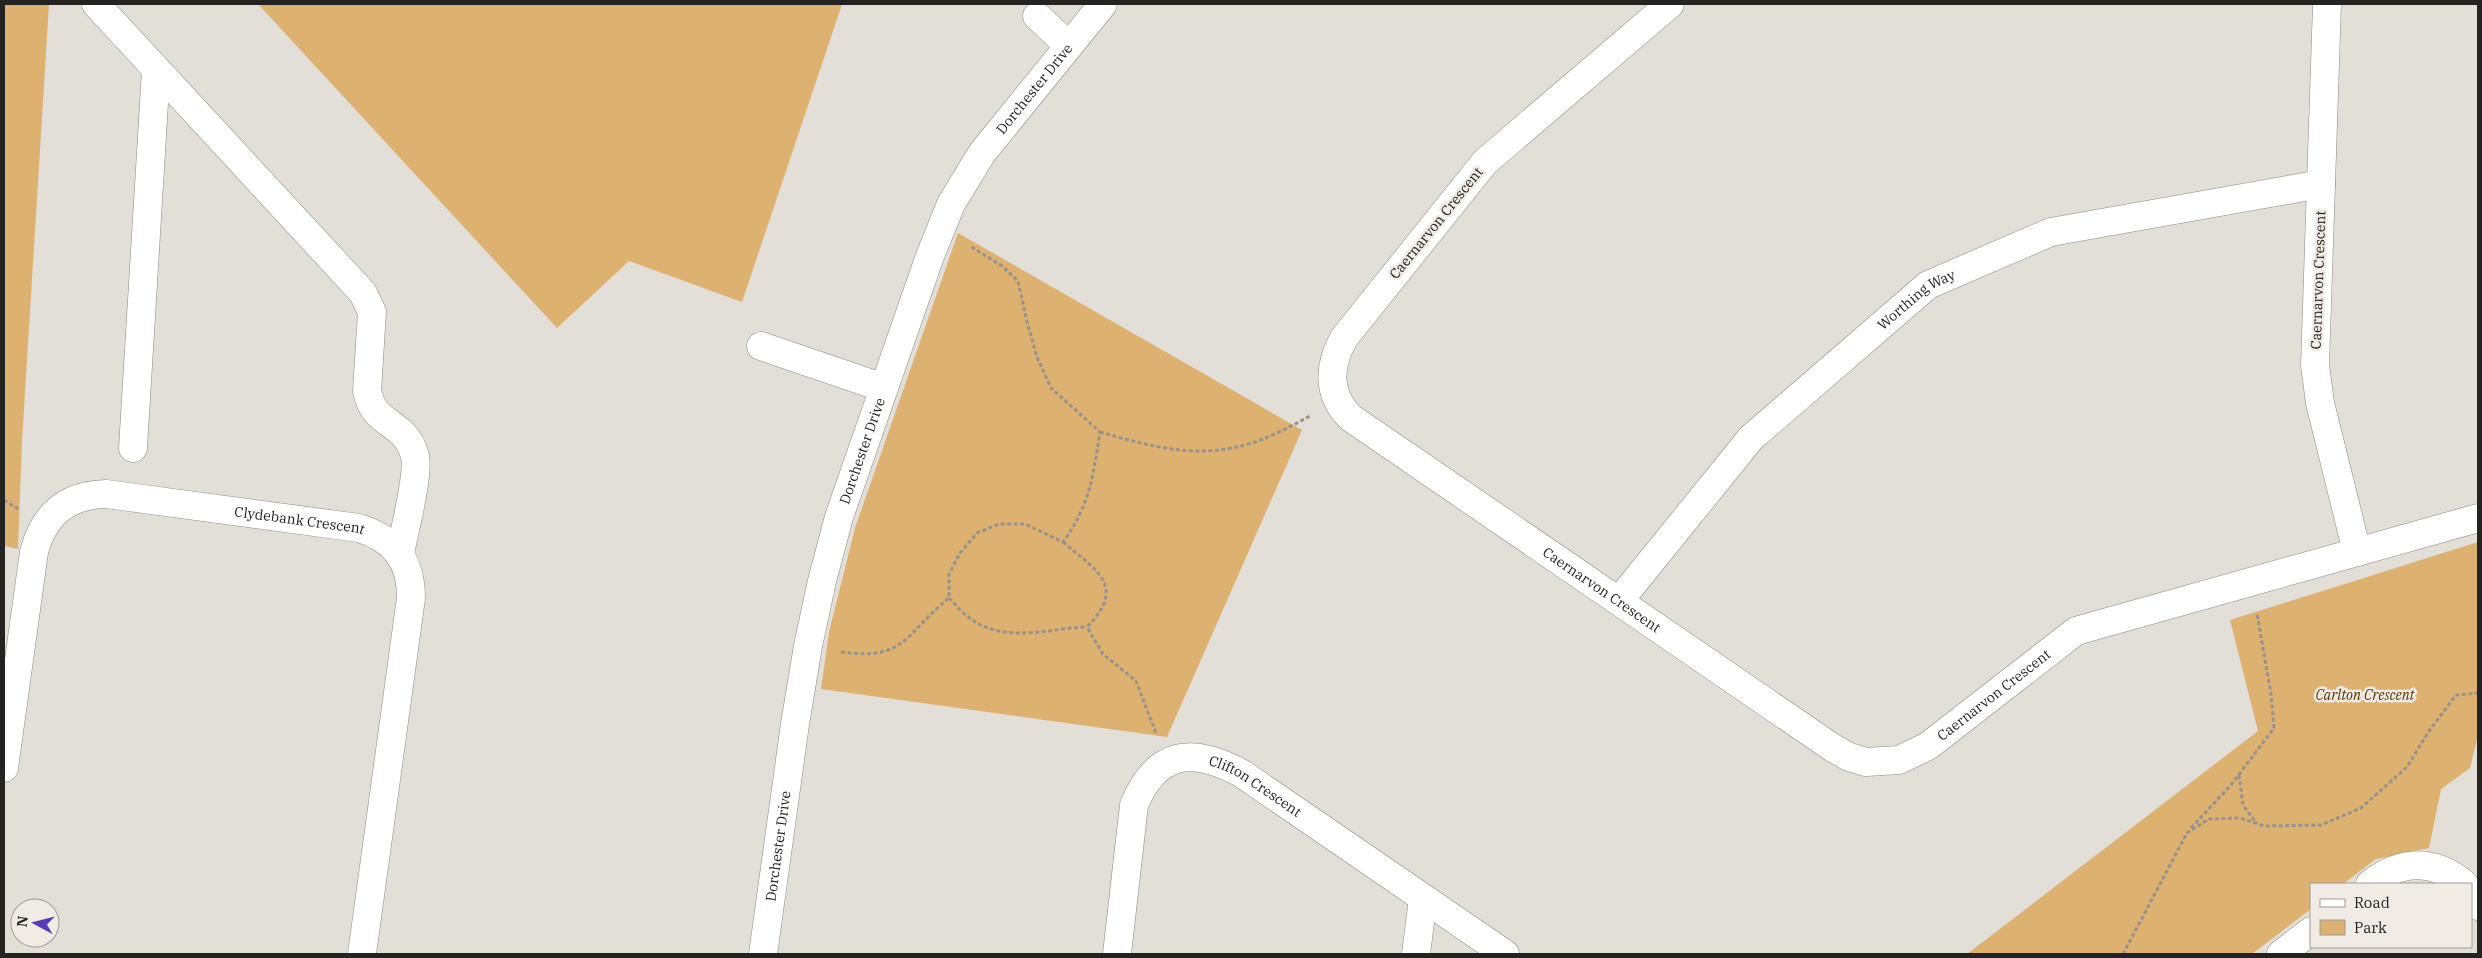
<svg xmlns="http://www.w3.org/2000/svg" width="2482" height="958" font-family="'IBM Plex Serif',serif">
<style>
.green{fill:#ddb170}
.lines{fill:none;stroke-linecap:round;stroke-linejoin:round}
.minor-casing{stroke:#8c8882;stroke-width:29}
.path{stroke:#96938f;stroke-width:3;stroke-dasharray:4 2.5;stroke-linecap:butt}
.minor{stroke:#fff;stroke-width:28}
.labels{text-anchor:middle;dominant-baseline:central;stroke-width:5;stroke-linejoin:round;paint-order:stroke}
.street-label{font-size:14px;fill:#252321;stroke:#f0ebe5}
.park-label{font-size:14px;font-style:italic;fill:#553700;stroke:#f0ebe5}
</style>
<rect width="100%" height="100%" fill="#e2ded8"/>
<g class="green">
<path d="M4,4H49L22,441L18,549L4,546Z"/>
<path d="M258,4H842L742,302L629,261L557,328Z"/>
<path d="M958,233L1302,430L1167,737L821,689L829,632L855,528Z"/>
<path d="M2478,542V735L2470,768L2441,789L2429,848L2376,859L2343,884H2311V909L2252,954H1967L2258,731L2230,620Z"/>
</g>
<g class="lines">
<defs>
<g id="minor">
<path d="M96,4L363,293L372,312L367,391C373,417 384,417 402,433C408,439 413,448 415,456C419,477 404,531 400,554"/>
<path id="s1" d="M1670,4L1485,162L1344,338C1328,366 1327,395 1351,418L1833,748L1849,757L1866,762L1899,760L1928,746L2076,631L2478,518"/>
<path d="M2327,4L2315,365L2320,403L2357,552"/>
<path d="M1037,16L1069,46"/>
<path d="M761,346L884,388"/>
<path d="M133,448L156,70"/>
<path id="s2" d="M1619,601L1751,438L1928,285L2051,232L2321,184"/>
<path id="s3" d="M4,768L34,552C44,514 67,495 106,494L359,528C394,539 411,560 411,598L362,954"/>
<path d="M2370,884C2401,860 2433,858 2464,884"/>
<path d="M2471,893L2478,906"/>
<path id="s4" d="M763,954L795,724L808,646L822,581L839,517L930,256L951,204L982,153L1103,4"/>
<path id="s5" d="M1117,954L1134,805C1157,750 1192,747 1241,773L1505,954"/>
<path d="M1416,954L1423,899"/>
<path d="M2281,954L2311,931"/>
</g>
</defs>
<use href="#minor" class="minor-casing"/>
<g class="path">
<path d="M1100,432C1142,444 1187,457 1232,448C1260,443 1286,429 1310,416"/>
<path d="M4,500L18,509"/>
<path d="M1063,542C1097,571 1127,586 1087,627L1103,654L1136,681L1156,733"/>
<path d="M949,598C956,605 963,614 971,619C1005,644 1050,628 1087,627"/>
<path d="M841,652C907,661 905,633 949,598V574L960,553L977,533L999,524H1025L1063,542C1090,505 1093,476 1100,432L1051,388L1037,357L1027,322L1018,281L1002,266L970,246"/>
<path d="M2239,775L2243,805L2257,824"/>
<path d="M2191,828L2231,785L2274,728L2271,694L2257,614"/>
<path d="M2123,954L2187,833L2209,819L2240,818L2264,826L2321,825L2361,808L2407,767L2429,731L2456,695L2478,693"/>
</g>
<use href="#minor" class="minor"/>
</g>
<g class="labels">
<g class="street-label">
<text stroke="none"><textPath href="#s4" startOffset="919">Dorchester Drive</textPath></text>
<text transform="translate(1436 223) rotate(-51)">Caernarvon Crescent</text>
<text transform="translate(2318 280) rotate(-88)">Caernarvon Crescent</text>
<text stroke="none"><textPath href="#s2" startOffset="426">Worthing Way</textPath></text>
<text stroke="none"><textPath href="#s4" startOffset="514">Dorchester Drive</textPath></text>
<text stroke="none"><textPath href="#s3" startOffset="514">Clydebank Crescent</textPath></text>
<text stroke="none"><textPath href="#s1" startOffset="860">Caernarvon Crescent</textPath></text>
<text stroke="none"><textPath href="#s1" startOffset="1325">Caernarvon Crescent</textPath></text>
<text stroke="none"><textPath href="#s5" startOffset="301">Clifton Crescent</textPath></text>
<text stroke="none"><textPath href="#s4" startOffset="109">Dorchester Drive</textPath></text>
</g>
<g class="park-label">
<text x="2365" y="695">Carlton Crescent</text>
</g>
</g>
<rect width="2482" height="958" fill="none" stroke="#252321" stroke-width="10"/>
<rect x="2310" y="883" width="162" height="65" fill="#f0ebe5" stroke="#9f9b97"/>
<rect x="2320" y="899" width="25" height="8" fill="#ffffff" stroke="#9f9b97"/>
<text x="2354" y="908" font-size="15" fill="#252321">Road</text>
<rect x="2320" y="920" width="25" height="15" fill="#ddb170" stroke="#9f9b97"/>
<text x="2354" y="933" font-size="15" fill="#252321">Park</text>
<g transform="translate(35 923) rotate(277)"><circle r="24" fill="#f0ebe5" stroke="#9f9b97"/>
<path d="M0-4L9 19L0 12L-9 19Z" fill="#563db5"/>
<text y="-8" font-size="14" font-weight="bold" text-anchor="middle" fill="#252321">N</text>
</g>
</svg>
